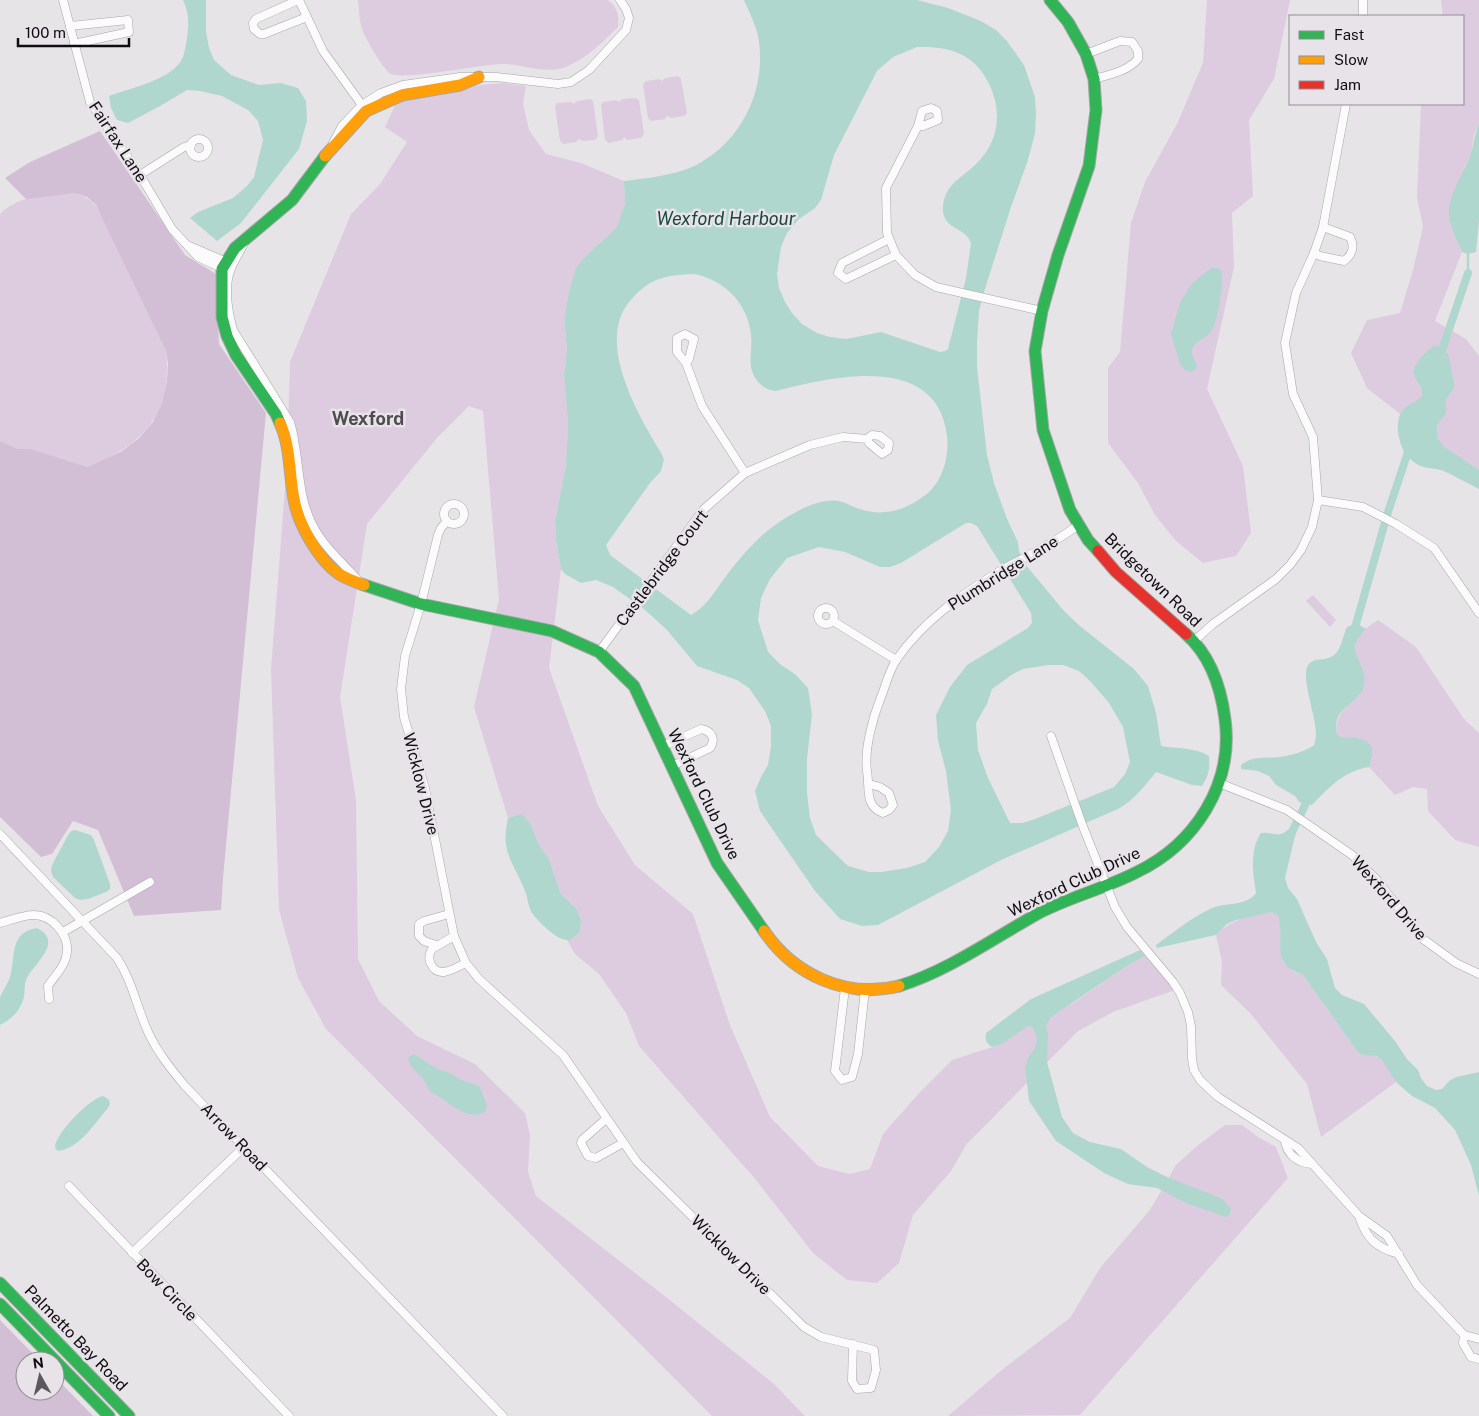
<svg xmlns="http://www.w3.org/2000/svg" width="1479" height="1416" font-family="'Public Sans',sans-serif">
<style>
.green{fill:#ddcbe0}
.forest{fill:#d2bfd5}
.water{fill:#b0d7ce;fill-rule:evenodd}
.lines{fill:none;stroke-linecap:round;stroke-linejoin:round}
.stream{stroke:#b0d7ce;stroke-width:2.5}
.canal{stroke:#b0d7ce;stroke-width:8}
.street-casing{stroke:#a8a6a8;stroke-width:9}
.fast-casing{stroke:#a8a6a8;stroke-width:13}
.slow-casing{stroke:#a8a6a8;stroke-width:13}
.jam-casing{stroke:#a8a6a8;stroke-width:13}
.street{stroke:#fbfbfc;stroke-width:8}
.fast{stroke:#30b455;stroke-width:11}
.slow{stroke:#ff9f0a;stroke-width:11}
.jam{stroke:#e5322d;stroke-width:11}
.labels{text-anchor:middle;dominant-baseline:central;stroke-width:5;stroke-linejoin:round;paint-order:stroke}
.street-label{font-size:16px;fill:#0f0d0f;stroke:#e8e3e9}
.water-label{font-size:18px;font-style:italic;fill:#17473d;stroke:#e8e3e9}
.neighbourhood-label{font-size:18px;font-weight:bold;fill:#4f4b50;stroke:#e8e3e9}
</style>
<rect width="100%" height="100%" fill="#e7e4e8"/>
<g class="green">
<path d="M358,0H608C618,8 619,15 618,27C603,42 588,57 568,66C547,76 522,63 500,64C479,65 406,80 391,74C383,70 363,35 361,26C359,18 359,8 358,0Z"/>
<path d="M1207,0H1290L1274,79L1249,120L1253,196L1232,213L1234,267L1207,389L1243,466L1251,533L1236,556L1203,563L1176,541L1155,515L1138,483L1108,443V368L1120,352L1131,223L1145,182L1177,124L1203,63Z"/>
<path d="M1441,0H1479V123L1474,135L1471,153L1460,178L1449,215L1451,225L1462,252L1435,321L1466,339L1479,356V489L1442,470L1420,466L1404,453L1400,442L1399,429L1400,414L1367,388L1351,353L1367,320L1400,313L1413,270L1423,227L1417,197L1421,104H1463V16H1443Z"/>
<path d="M678,76L681,79L687,113L684,116L671,118L667,116L665,119L651,121L648,118L643,84L646,81L659,79L662,81L665,78Z"/>
<path d="M503,83L526,86L523,104L529,130L546,154L581,163L624,181L625,204L616,228L587,255L569,291L564,319L567,350L564,374L568,423L566,465L555,521L556,541L561,569L549,668L598,806L635,865L693,914L730,1025L770,1117L818,1166L850,1174L870,1169L883,1134L920,1092L952,1060L1002,1044L1020,1030L1073,1003L1130,964L1145,956L1175,990L1113,1012L1078,1031L966,1145L951,1171L913,1215L899,1263L877,1283L847,1280L813,1253L756,1180L639,1046L626,1013L599,974L575,954L567,940L575,937L580,932L581,920L576,908L561,894L549,859L538,843L531,824L520,814L508,818L474,707L499,599L483,411L469,406L437,438L367,524L340,697L356,800L358,959L379,1001L417,1036L475,1064L525,1113L530,1135L528,1172L536,1196L666,1297L774,1384L805,1416H712L326,1029L298,978L279,910L271,669L287,463L290,362L351,214L380,184L407,142L385,127L397,101L480,85Z"/>
<path d="M635,98L639,100L644,134L641,138L627,140L624,137L622,140L609,143L605,140L601,105L603,102L616,100L620,102L622,99Z"/>
<path d="M590,99L593,101L598,136L595,140L583,141L579,139L576,142L563,144L560,141L555,107L557,103L571,102L574,104L577,101Z"/>
<path d="M75,193C94,199 98,208 107,225L166,351C173,415 143,444 88,467L31,449H18L0,441V214C19,194 50,196 75,193Z"/>
<path d="M1313,595L1336,620L1330,627L1306,601Z"/>
<path d="M1378,620L1416,647L1464,719L1479,733V847L1455,840L1428,811L1427,789L1413,787L1395,795L1369,767L1372,757L1352,737L1342,738L1337,734C1334,716 1347,704 1360,695C1359,683 1352,647 1357,639C1361,631 1371,625 1378,620Z"/>
<path d="M1272,912L1279,916L1281,925L1282,961L1294,972L1303,975L1357,1051C1364,1055 1370,1054 1377,1057C1386,1060 1391,1074 1396,1082L1321,1137L1307,1084L1250,1013L1221,985L1222,962L1216,935C1232,919 1250,915 1272,912Z"/>
<path d="M1225,1125H1242L1258,1137L1276,1147L1288,1178L1080,1415L948,1416L1003,1369L1070,1318L1100,1268L1150,1210L1176,1165L1197,1146Z"/>
</g>
<g class="forest">
<path d="M100,131L185,255L216,274L219,344L266,413L223,878L221,910L134,916L98,830L73,821L52,854L41,857L0,817V441L18,449H31L88,467L122,451L139,438L153,422L162,403L167,381L168,364L166,351L96,205L87,197L75,193L26,199L5,178L30,162Z"/>
<path d="M0,1320L40,1361H25V1391H55V1377L93,1416H0Z"/>
</g>
<g class="water">
<path d="M183,0H206V31L209,48L214,60L231,75L259,85L281,83L298,88L306,101L307,121L299,149L241,223L217,241L190,218L198,212L233,198L247,186L254,177L263,140L258,121L248,110L222,96L200,91L187,90L160,106L128,123L117,120L111,108L109,96C130,88 173,80 183,57C185,51 186,44 187,38C189,24 189,12 183,0Z"/>
<path d="M744,0H917L948,8L981,21L996,30L1007,41L1024,65L1035,97L1036,113L1035,134L1027,163L1011,207L984,292L979,311L977,342V367L987,455L994,483L1007,519L1018,542L1019,551L1025,564L1064,611L1080,626L1134,669L1148,686L1156,713L1161,746C1177,749 1195,747 1209,756C1210,769 1209,775 1202,786L1192,785L1156,772C1144,787 1134,800 1118,809L1001,860L878,925L862,926L840,919L815,891L760,811L755,791L761,777L768,765L771,746V726L765,711L749,688L737,680L697,666L667,630L644,609L613,587L596,580L581,583L565,574L561,569L556,541L555,521L566,465L568,423L564,374L567,350L564,319L569,291L576,268L587,255L616,228L625,204L624,181C647,178 671,176 692,167C741,144 768,89 758,36C755,23 749,12 744,0ZM917,47C943,46 969,51 984,75C1003,105 1002,140 975,165C961,178 945,185 943,206C941,230 965,226 971,243L966,278L948,349L945,351L940,352L881,332L846,339L830,337L817,333L802,324L792,313L785,302L779,288L777,274L781,247L787,233L799,219L815,208L821,200L834,155L877,71L893,57ZM694,274C724,280 748,303 751,335C753,352 745,368 759,383C764,388 768,390 776,391C831,377 937,351 947,436C949,455 944,478 929,492C910,508 887,517 863,510C854,508 846,502 838,501C825,499 809,505 798,511C767,526 746,550 726,576C714,592 708,605 691,615L610,555L606,545L650,483L661,471L664,459C659,448 652,439 647,429C628,394 600,336 630,301C649,278 666,275 694,274ZM966,523H971L977,526L1031,613L1032,623L1028,628L967,665L950,687L936,715L938,741L946,771L951,810L948,831L939,847L925,862L907,868L881,872H869L848,866L816,835L810,818L807,793V759L812,714L808,688L795,674L781,665L768,652L758,620L761,598L770,579L787,558L819,547L845,552L880,567H890L901,563ZM1049,665H1063L1079,671L1091,682L1109,703L1123,727L1130,762L1125,774L1114,787L1035,819L1022,823H1010L988,778L978,750L976,723L987,704L992,689L1013,674L1023,669Z"/>
<path d="M1479,123V221L1476,252L1468,254L1462,252C1458,241 1450,228 1449,215C1448,193 1464,174 1471,153C1474,143 1475,133 1479,123Z"/>
<path d="M1212,268H1217L1221,270L1222,274C1222,287 1219,319 1212,330C1206,340 1196,338 1191,352L1197,366L1195,370L1192,372L1185,370L1180,364L1171,334L1180,303L1190,286L1203,274Z"/>
<path d="M1435,345L1448,354L1454,383V388L1446,399V413L1437,425V437L1443,446L1479,470V489C1467,483 1456,476 1444,471C1437,468 1428,469 1421,466C1403,459 1392,430 1401,413C1406,404 1416,403 1422,396C1423,387 1419,385 1415,377C1409,366 1427,351 1435,345Z"/>
<path d="M1356,623L1366,629C1340,654 1369,660 1364,686C1360,704 1331,706 1337,734L1342,738C1355,736 1363,737 1372,747V757L1369,767C1342,772 1331,786 1312,805L1299,802L1295,796L1276,785L1269,776L1258,771L1241,769V765C1254,755 1265,759 1280,757C1292,755 1304,752 1314,745C1315,742 1316,737 1316,734C1316,717 1302,681 1307,667C1312,656 1327,662 1334,655C1341,650 1343,635 1347,627Z"/>
<path d="M520,814L524,816L531,824L538,843L549,859L561,894L576,908L581,920L580,932C577,935 573,939 568,940C557,941 538,921 532,913C528,907 528,898 525,891C519,875 509,862 506,845C505,836 506,827 508,818Z"/>
<path d="M1290,828L1295,830V836L1285,878L1288,888L1297,899L1316,942L1327,959L1335,988L1342,995L1364,1004L1395,1041L1407,1059L1418,1070L1421,1078L1427,1086L1436,1090L1442,1089L1449,1081L1456,1077L1479,1072V1196L1471,1165L1455,1130L1435,1108L1412,1096L1396,1082L1382,1060L1376,1056L1363,1055L1357,1051L1303,975C1268,962 1286,944 1278,916L1272,912L1236,920L1227,924L1216,935L1157,948L1156,945C1174,932 1192,917 1212,908C1227,902 1245,907 1256,893C1253,874 1249,851 1261,833C1274,831 1278,840 1290,828Z"/>
<path d="M75,830L91,835L94,840L110,884V889L106,892L88,899L80,900L75,898L53,877L51,871L52,865L68,835L71,831Z"/>
<path d="M37,928C64,942 35,962 27,978C24,984 25,990 24,997C20,1011 12,1019 0,1025C0,1017 0,1006 0,998C2,991 9,983 11,973C15,953 11,932 37,928Z"/>
<path d="M1140,950L1145,956L1130,964L1051,1017L1046,1025L1048,1035L1047,1062L1062,1117L1073,1133L1090,1142L1121,1149L1147,1167L1167,1177L1223,1199L1231,1210L1229,1215L1226,1217L1186,1203L1157,1188L1128,1184L1104,1173L1056,1141L1029,1101L1025,1067L1028,1058L1035,1048L1037,1039L1036,1034L1032,1027L1028,1026L1002,1044L992,1047C986,1043 985,1040 986,1033L1031,999Z"/>
<path d="M414,1054L437,1069L450,1073L461,1080L479,1086L487,1105L486,1111C469,1123 452,1104 438,1096C436,1094 433,1094 431,1092C428,1089 426,1083 423,1079C417,1072 409,1067 408,1057Z"/>
<path d="M103,1096L109,1100L110,1104L108,1108C94,1124 80,1148 58,1151L55,1148C54,1135 90,1098 103,1096Z"/>
</g>
<g class="lines">
<path class="stream" d="M1468,273V252"/>
<g class="canal">
<path d="M1439,359L1468,273"/>
<path d="M1354,631L1388,512L1410,446"/>
<path d="M1290,838C1295,822 1305,810 1309,794"/>
</g>
<defs>
<g id="street">
<path d="M63,0L90,102L140,175L172,229L198,257L226,270"/>
<path d="M298,0L256,19L253,23L254,29L260,34H264L307,17"/>
<path d="M299,0L323,51L364,108"/>
<path d="M1363,0V16"/>
<path d="M70,26L128,20L129,32L74,44"/>
<path d="M1086,54L1120,41L1132,42L1138,51V59C1128,71 1109,75 1094,79"/>
<path d="M918,126H923L938,120L937,111L931,108L922,111L918,126L886,188L887,233L896,255L915,275L936,287L1042,311"/>
<circle cx="199" cy="148" r="9"/>
<path d="M333,143L342,126L362,105L381,93L403,85L460,77H496L558,84L571,82L589,70L626,30L629,18L626,9L620,0"/>
<path d="M140,175L184,147L191,145"/>
<path d="M889,239L842,263L838,273L846,279L896,255"/>
<path d="M244,243C240,252 233,262 230,271C224,289 228,312 233,330L290,422C300,455 296,492 312,524C319,539 330,551 342,563C348,570 355,576 360,583"/>
<path d="M189,246L229,263"/>
<path d="M1314,253L1320,256L1344,261C1353,254 1355,247 1350,237L1323,227"/>
<path d="M686,363L689,359L694,339L685,334L677,338V352L686,363L702,406L745,473"/>
<path d="M1318,500L1363,507L1396,524L1434,548L1479,613"/>
<circle cx="454" cy="514" r="10"/>
<path d="M447,521L441,528L438,535L421,604L405,656L401,689L404,717L425,788L454,936L466,963L479,979L563,1055L637,1162L804,1327L821,1337L874,1350L876,1370L871,1388L857,1389L852,1381L853,1344"/>
<circle cx="826" cy="616" r="8"/>
<path d="M833,621L896,660"/>
<path d="M1194,641L1213,624L1276,579L1290,565L1301,550L1312,527L1318,500L1313,437L1293,394L1285,343L1296,293L1314,253L1323,227L1346,104"/>
<path d="M599,652L703,510L745,473L810,445L843,437L867,439L872,435L880,436L889,443L888,450L882,454L869,443L867,439"/>
<path d="M1051,736L1082,824L1115,907L1127,927L1173,982L1180,993L1188,1012L1191,1026L1192,1059L1194,1070L1200,1080L1218,1097L1298,1148L1359,1216L1387,1236L1417,1285L1464,1335L1479,1339"/>
<path d="M663,746L701,729C712,731 716,739 710,748L672,766"/>
<path d="M1219,783L1287,810L1352,855L1377,880L1423,939L1456,963L1479,974"/>
<path d="M869,784L880,787L889,793L893,805L889,810L883,813C864,806 870,788 867,771C864,749 873,717 881,697C886,685 889,670 897,659C923,621 961,595 1000,571C1026,556 1054,544 1078,525"/>
<path d="M0,834L117,958C133,982 137,1009 149,1034C158,1053 171,1069 185,1086L503,1416"/>
<path d="M0,923C11,920 23,915 34,915C52,915 69,935 67,952C66,966 55,975 48,986L49,999"/>
<path d="M63,932L150,882"/>
<path d="M454,936L432,949C429,954 428,959 431,964C438,980 455,968 466,963"/>
<path d="M436,945L424,941L419,936V924L424,921L449,914"/>
<path d="M845,988L835,1071L842,1080L852,1077L858,1054L865,990"/>
<path d="M606,1119L582,1140L581,1143L588,1156L596,1158L623,1143"/>
<path d="M1285,1141C1287,1155 1298,1163 1312,1164"/>
<path d="M69,1186L289,1416"/>
<path d="M1359,1216C1366,1238 1376,1248 1399,1254"/>
<path d="M132,1253L243,1148"/>
<path d="M1464,1335L1463,1343L1471,1357L1479,1359"/>
</g>
<g id="fast">
<path d="M1050,0L1068,22L1086,54L1094,79L1096,110L1089,166L1058,255L1042,311L1035,351L1043,430L1070,510L1088,540L1098,551"/>
<path d="M280,423L276,414L236,355L227,336L222,317V269L235,248L292,200L325,156"/>
<path d="M364,585L421,604L552,631L599,652L634,686L717,863L764,931"/>
<path d="M899,986C948,971 994,938 1039,913C1070,897 1106,888 1137,872C1195,844 1234,784 1225,719C1221,688 1210,655 1186,634"/>
<path d="M0,1283L129,1416"/>
<path d="M0,1304L109,1416"/>
</g>
<g id="slow">
<path d="M325,156L366,111L402,95L460,85L479,77"/>
<path d="M280,423C291,447 289,474 294,499C298,524 319,560 339,574C347,579 356,582 364,585"/>
<path d="M764,931C794,975 846,999 899,986"/>
</g>
<path id="jam" d="M1098,551L1116,572L1186,634"/>
</defs>
<use href="#street" class="street-casing"/>
<use href="#fast" class="fast-casing"/>
<use href="#slow" class="slow-casing"/>
<use href="#jam" class="jam-casing"/>
<use href="#street" class="street"/>
<use href="#fast" class="fast"/>
<use href="#slow" class="slow"/>
<use href="#jam" class="jam"/>
</g>
<g class="labels">
<g class="street-label">
<text transform="translate(118 142) rotate(57)">Fairfax Lane</text>
<text transform="translate(662 568) rotate(-53)">Castlebridge Court</text>
<text transform="translate(1003 573) rotate(-32)">Plumbridge Lane</text>
<text transform="translate(1153 580) rotate(44)">Bridgetown Road</text>
<text transform="translate(421 784) rotate(76)">Wicklow Drive</text>
<text transform="translate(704 794) rotate(64)">Wexford Club Drive</text>
<text transform="translate(1074 882) rotate(-25)">Wexford Club Drive</text>
<text transform="translate(1389 898) rotate(49)">Wexford Drive</text>
<text transform="translate(234 1137) rotate(46)">Arrow Road</text>
<text transform="translate(731 1255) rotate(45)">Wicklow Drive</text>
<text transform="translate(167 1290) rotate(46)">Bow Circle</text>
<text transform="translate(76 1338) rotate(46)">Palmetto Bay Road</text>
</g>
<g class="water-label">
<text x="726" y="218">Wexford Harbour</text>
</g>
<g class="neighbourhood-label">
<text x="368" y="418">Wexford</text>
</g>
</g>
<rect x="1289" y="15" width="175" height="90" fill="#e8e3e9" stroke="#918d92"/>
<rect x="1299" y="31" width="25" height="8" fill="#30b455" stroke="#918d92"/>
<text x="1334" y="40" font-size="15" fill="#0f0d0f">Fast</text>
<rect x="1299" y="56" width="25" height="8" fill="#ff9f0a" stroke="#918d92"/>
<text x="1334" y="65" font-size="15" fill="#0f0d0f">Slow</text>
<rect x="1299" y="81" width="25" height="8" fill="#e5322d" stroke="#918d92"/>
<text x="1334" y="90" font-size="15" fill="#0f0d0f">Jam</text>
<g transform="translate(40 1376) rotate(352)"><circle r="24" fill="#e8e3e9" stroke="#918d92"/>
<path d="M0-4L9 19L0 12L-9 19Z" fill="#5b585b"/>
<text y="-8" font-size="14" font-weight="bold" text-anchor="middle" fill="#0f0d0f">N</text>
</g>
<path d="M18 38v8h111v-8" fill="none" stroke="#0f0d0f" stroke-width="2.5"/>
<text x="25" y="38" font-size="15" fill="#0f0d0f" stroke="#e8e3e9" stroke-width="4" paint-order="stroke">100 m</text>
</svg>
